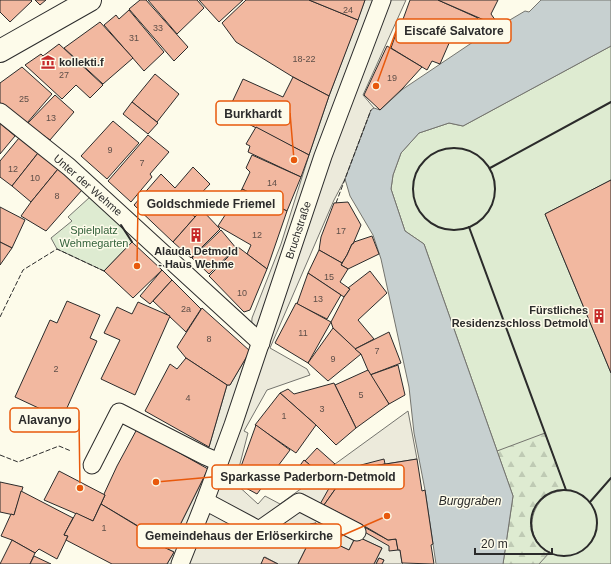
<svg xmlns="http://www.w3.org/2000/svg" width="611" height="564" font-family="Helvetica,sans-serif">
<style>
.green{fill:#deebd1;stroke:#74746e}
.forest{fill:url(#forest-firs);stroke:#74746e}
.parking{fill:#eceadb;stroke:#74746e}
.water{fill:#c7d0d0;stroke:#74746e}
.building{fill:#f2b8a0;stroke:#2b2b2b}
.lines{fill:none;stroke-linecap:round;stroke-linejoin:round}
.pedestrian-casing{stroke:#2b2b2b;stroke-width:19}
.minor-casing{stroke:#2b2b2b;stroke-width:24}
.pedestrian{stroke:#fdfbea;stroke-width:17}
.minor{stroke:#fdfbea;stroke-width:22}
.fence{stroke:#2b2b2b;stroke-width:1;stroke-dasharray:5 2;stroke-linecap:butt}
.wall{stroke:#2b2b2b;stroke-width:2}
.labels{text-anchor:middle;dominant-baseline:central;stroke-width:3;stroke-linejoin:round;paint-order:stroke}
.number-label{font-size:9px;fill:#5d4e48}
.poi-label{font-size:11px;font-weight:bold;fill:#2b2b2b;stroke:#fdfbea;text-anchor:start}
.street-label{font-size:11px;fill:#2b2b2b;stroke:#fdfbea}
.park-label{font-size:11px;fill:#34623c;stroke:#fdfbea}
.water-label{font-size:12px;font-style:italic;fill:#2b2b2b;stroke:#fdfbea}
.leader{fill:none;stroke:#e8590c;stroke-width:1.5}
.callout-dot{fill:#e8590c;stroke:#fdfbea;stroke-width:1.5}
.callout{fill:#fdfbea;stroke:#e8590c;stroke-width:1.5}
.callout-label{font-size:12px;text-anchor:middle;font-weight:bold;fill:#2b2b2b}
</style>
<defs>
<pattern id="forest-firs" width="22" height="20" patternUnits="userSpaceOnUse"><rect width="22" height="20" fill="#deebd1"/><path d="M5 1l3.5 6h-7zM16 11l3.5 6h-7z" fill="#bfcab4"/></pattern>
</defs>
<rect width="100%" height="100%" fill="#fdfbea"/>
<g class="green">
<path d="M611,46V180L545,214L611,373V564H503L513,496L424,244L405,231L391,189L393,175L401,153L419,133L449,123L463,126Z"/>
<path d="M90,197L119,222L132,242L104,271L57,249L51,238L72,221L68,217Z"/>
</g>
<path class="forest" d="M545,433L566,490C559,491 554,492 548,495C530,506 526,533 542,547C544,549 547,551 550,552L539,564H503L513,496L497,451Z"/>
<path class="parking" d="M365,0H406L363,95L374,108L371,110L345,179L334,200L270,348L307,369L310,375L267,390L244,431L248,433L235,483L258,504L265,496L280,504L408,411L417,459L373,466L354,474L336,488L324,505L388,540L398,550H400L402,563L403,564H382L384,560L379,558L376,564H374L382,548L356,536L349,550L317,535L316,523L310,525L312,536L298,564H278L265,557L261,564H167L174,552L168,549L208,469L205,456L209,447L227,385H230L250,351L252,318L281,244L309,155L329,96Z"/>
<path class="water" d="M541,0H611V46L463,126L449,123L419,133L401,153L393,175L391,189L405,231L424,244L513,496L503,564H436L425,490L414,433L409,387L381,259L373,235L350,196L345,179L371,110L374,108L380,110L403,89L476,40L525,11L529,12Z"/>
<g class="building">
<path d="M0,0H31L32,1L10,22L0,12Z"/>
<path d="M35,0H46L40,5Z"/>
<path d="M140,0H146L188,47L174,61L129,9Z"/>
<path d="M148,0H197L204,8L177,34Z"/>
<path d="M199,0H243L219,22Z"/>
<path d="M246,0H309L358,20L329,96L293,77L236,42L222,23Z"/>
<path d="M309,0H365L358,20Z"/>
<path d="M410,0H438L478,18L451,42L402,22Z"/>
<path d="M438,0H498L491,14L498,24L491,30L484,20Z"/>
<path d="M129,10L164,52L144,71L104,25L116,15L119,19Z"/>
<path d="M100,22L133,58L103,84L64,48Z"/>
<path d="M400,22L450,41L440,64L432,61L427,70L391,48Z"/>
<path d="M59,44L103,85L90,98L76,85L62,99L25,65L41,54L43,56Z"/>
<path d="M387,46L422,67L403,88L380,110L364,95Z"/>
<path d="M22,67L52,94L27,123L0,103V83Z"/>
<path d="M155,74L179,94L157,122L132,102Z"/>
<path d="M293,77L329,96L309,155L227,113L243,79L283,97Z"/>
<path d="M55,95L74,112L50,140L27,124Z"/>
<path d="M132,102L158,123L148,134L123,114Z"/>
<path d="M113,121L139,143L107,179L81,156Z"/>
<path d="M0,123L15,136L0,154Z"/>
<path d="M256,127L309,155L301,177L248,152L250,146L246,144Z"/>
<path d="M148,135L169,152L150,174L152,177L131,202L108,181Z"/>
<path d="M19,138L38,153L12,186L0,177V161Z"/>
<path d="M38,153L58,169L31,202L12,186Z"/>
<path d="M252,155L301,177L287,211L242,189L250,172L246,168Z"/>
<path d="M193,167L210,184L186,209L195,217L173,242L134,205L161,174L175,188Z"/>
<path d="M58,169L82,190L46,231L21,216L31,202Z"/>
<path d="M611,180V373L545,214Z"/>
<path d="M242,189L287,211L267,269L247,254L251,245L218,226Z"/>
<path d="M348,202L361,225L353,244H352L347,255L342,263L319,250L321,237L334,203Z"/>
<path d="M0,207L25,220L12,248L0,242Z"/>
<path d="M202,210L220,229L191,258L173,242L195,217Z"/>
<path d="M221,230L236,248L209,274L192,258Z"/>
<path d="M372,236L379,254L348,269L341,265L347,255L352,244H353L354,242Z"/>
<path d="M0,242L12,248L0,265Z"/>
<path d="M132,242L162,270L133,298L104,271Z"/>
<path d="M238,247L267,269L250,310L244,312L209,276Z"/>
<path d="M319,250L342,263L341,265L348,269L340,282L350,289L344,297L308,273Z"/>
<path d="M162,270L172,280L150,304L140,296Z"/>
<path d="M370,271L387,293L358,320L374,339L355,349L333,328L331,322L344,297L350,289L348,288Z"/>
<path d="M308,273L341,295L327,319L297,304Z"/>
<path d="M172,280L201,309L186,332L153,301Z"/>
<path d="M67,301L100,315L90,338L97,341L62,419L15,397L50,320L57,323Z"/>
<path d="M138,302L170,316L135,395L101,379L120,340L104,333L117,307L132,314Z"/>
<path d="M296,303L331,322L308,363L275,343Z"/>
<path d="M202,308L250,351L230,385H227L186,358L177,347Z"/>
<path d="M333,328L361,354L328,381L308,363Z"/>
<path d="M389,332L401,363L370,375L361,354L355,349Z"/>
<path d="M186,358L227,385L209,447L145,411L170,364L177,369Z"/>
<path d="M398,365L405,395L389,404L370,375Z"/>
<path d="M368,370L389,404L356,428L335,385Z"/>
<path d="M334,383L356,428L336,445L316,425L280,393L288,389L294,394Z"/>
<path d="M280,393L316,425L296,453L255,425Z"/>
<path d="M256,425L290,450L257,494L244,487H239L235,483Z"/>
<path d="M137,429L208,469L170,545L101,504L105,495L104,494L117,466Z"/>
<path d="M317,448L335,464L321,474L305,461Z"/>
<path d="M384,459L385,464L373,466L363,469L354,474L344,481L336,488L324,505L388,540L396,539L398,550L389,551V546L319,506L328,490L336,481L348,472L361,465Z"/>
<path d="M417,459L422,491L425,490L433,544L431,545L434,564L402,563L400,550H398L396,539L388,540L366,527L324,505L336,488L354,474L373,466Z"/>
<path d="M304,460L321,474L310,483L295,472Z"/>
<path d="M59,471L105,495L93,521L44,500Z"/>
<path d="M0,482L23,487L14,515L0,512Z"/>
<path d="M21,491L73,518L64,535L68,536L57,559L39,549L35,553L12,540L1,536L11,514L14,515Z"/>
<path d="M101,504L157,538L155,543L174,552L167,564H112L66,540L68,536L64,535L76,513L93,521Z"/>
<path d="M316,523L317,535L349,550L356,536L382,548L374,564H298L312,536L310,524Z"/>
<path d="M12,540L35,553L30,564H0Z"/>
<path d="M34,556L51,564H30Z"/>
<path d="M264,557L278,564H261Z"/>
<path d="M379,558L384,560L382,564H376Z"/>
</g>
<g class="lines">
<defs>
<g id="pedestrian">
<path d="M0,112L69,167L261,343"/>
<path d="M92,465L119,412L205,456L219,462"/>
<path d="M205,501L259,530L299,502L357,532"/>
<path d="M180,564L205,501L233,425L323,156L382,0"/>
</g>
<path id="minor" d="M0,51L90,0"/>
</defs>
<use href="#pedestrian" class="pedestrian-casing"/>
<use href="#minor" class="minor-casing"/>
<use href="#pedestrian" class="pedestrian"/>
<use href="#minor" class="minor"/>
<g class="fence">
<path d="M336,203L371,110"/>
<path d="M0,317L23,270L57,249L104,271"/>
<path d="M0,455L18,462L59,446L71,451"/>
</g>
<g class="wall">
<circle cx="454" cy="189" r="41"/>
<path d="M490,168L611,102"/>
<path d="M121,225L132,242"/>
<path d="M469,227L566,490"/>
<circle cx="564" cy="523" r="33"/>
<path d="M590,502L611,478"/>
</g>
</g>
<defs>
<symbol id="museum-bare" viewBox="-9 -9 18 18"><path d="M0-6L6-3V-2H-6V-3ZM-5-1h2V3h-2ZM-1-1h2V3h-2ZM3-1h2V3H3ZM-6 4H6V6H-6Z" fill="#c62828" stroke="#fdfbea" stroke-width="2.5" paint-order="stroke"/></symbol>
<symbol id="building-bare" viewBox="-9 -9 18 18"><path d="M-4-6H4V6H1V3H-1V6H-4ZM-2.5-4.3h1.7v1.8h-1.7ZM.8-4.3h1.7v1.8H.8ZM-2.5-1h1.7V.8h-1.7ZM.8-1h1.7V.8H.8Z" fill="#c62828" stroke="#fdfbea" stroke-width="2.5" paint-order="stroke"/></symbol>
</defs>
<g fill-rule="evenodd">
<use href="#museum-bare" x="38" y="52" width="20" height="20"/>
<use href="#building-bare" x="186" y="225" width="20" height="20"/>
<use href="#building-bare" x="589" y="306" width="20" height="20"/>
</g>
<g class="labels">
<g class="number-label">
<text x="348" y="10">24</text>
<text x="158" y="28">33</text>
<text x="134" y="38">31</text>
<text x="304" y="59">18-22</text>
<text x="64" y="75">27</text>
<text x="392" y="78">19</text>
<text x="24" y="99">25</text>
<text x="51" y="118">13</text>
<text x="110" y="150">9</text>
<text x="142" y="163">7</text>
<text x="13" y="169">12</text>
<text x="35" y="178">10</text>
<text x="272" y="183">14</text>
<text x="57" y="196">8</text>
<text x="341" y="231">17</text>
<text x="257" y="235">12</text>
<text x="329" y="277">15</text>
<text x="242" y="293">10</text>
<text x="318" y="299">13</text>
<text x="186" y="309">2a</text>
<text x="303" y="333">11</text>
<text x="209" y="339">8</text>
<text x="377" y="351">7</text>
<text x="333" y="359">9</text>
<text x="56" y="369">2</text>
<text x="361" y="395">5</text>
<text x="188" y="398">4</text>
<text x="322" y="409">3</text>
<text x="284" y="416">1</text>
<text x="104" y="528">1</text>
</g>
<g class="poi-label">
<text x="59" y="62">kollekti.f</text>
<text x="196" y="251" text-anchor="middle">Alauda Detmold<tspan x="196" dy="13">- Haus Wehme</tspan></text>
<text x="588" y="310" text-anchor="end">Fürstliches<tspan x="588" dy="13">Residenzschloss Detmold</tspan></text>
</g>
<g class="street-label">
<text transform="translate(88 185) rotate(41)">Unter der Wehme</text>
<text transform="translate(298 230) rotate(-72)">Bruchstraße</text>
</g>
<g class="park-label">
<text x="94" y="230">Spielplatz<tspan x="94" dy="13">Wehmegarten</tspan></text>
</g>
<g class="water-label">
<text x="470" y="501">Burggraben</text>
</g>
</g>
<path class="leader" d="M376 86L396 31M294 160L290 113M137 266L138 203M80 488L79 420M156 482L212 477M387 516L341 536"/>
<g class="callout-dot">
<circle cx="376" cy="86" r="4"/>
<circle cx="294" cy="160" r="4"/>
<circle cx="137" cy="266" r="4"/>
<circle cx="80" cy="488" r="4"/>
<circle cx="156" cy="482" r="4"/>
<circle cx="387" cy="516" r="4"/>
</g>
<g class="callout">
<rect x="396" y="19" width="115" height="24" rx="4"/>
<rect x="216" y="101" width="74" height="24" rx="4"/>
<rect x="138" y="191" width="145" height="24" rx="4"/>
<rect x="10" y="408" width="69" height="24" rx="4"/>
<rect x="212" y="465" width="192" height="24" rx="4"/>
<rect x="137" y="524" width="204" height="24" rx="4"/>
</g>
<g class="callout-label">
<text x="454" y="35">Eiscafé Salvatore</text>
<text x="253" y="118">Burkhardt</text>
<text x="211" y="208">Goldschmiede Friemel</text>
<text x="45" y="424">Alavanyo</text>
<text x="308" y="481">Sparkasse Paderborn-Detmold</text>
<text x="239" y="540">Gemeindehaus der Erlöserkirche</text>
</g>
<path d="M475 548v6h77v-6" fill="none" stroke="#2b2b2b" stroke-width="2"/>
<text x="481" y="548" font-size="12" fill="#2b2b2b" stroke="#fdfbea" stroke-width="3" paint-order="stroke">20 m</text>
</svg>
